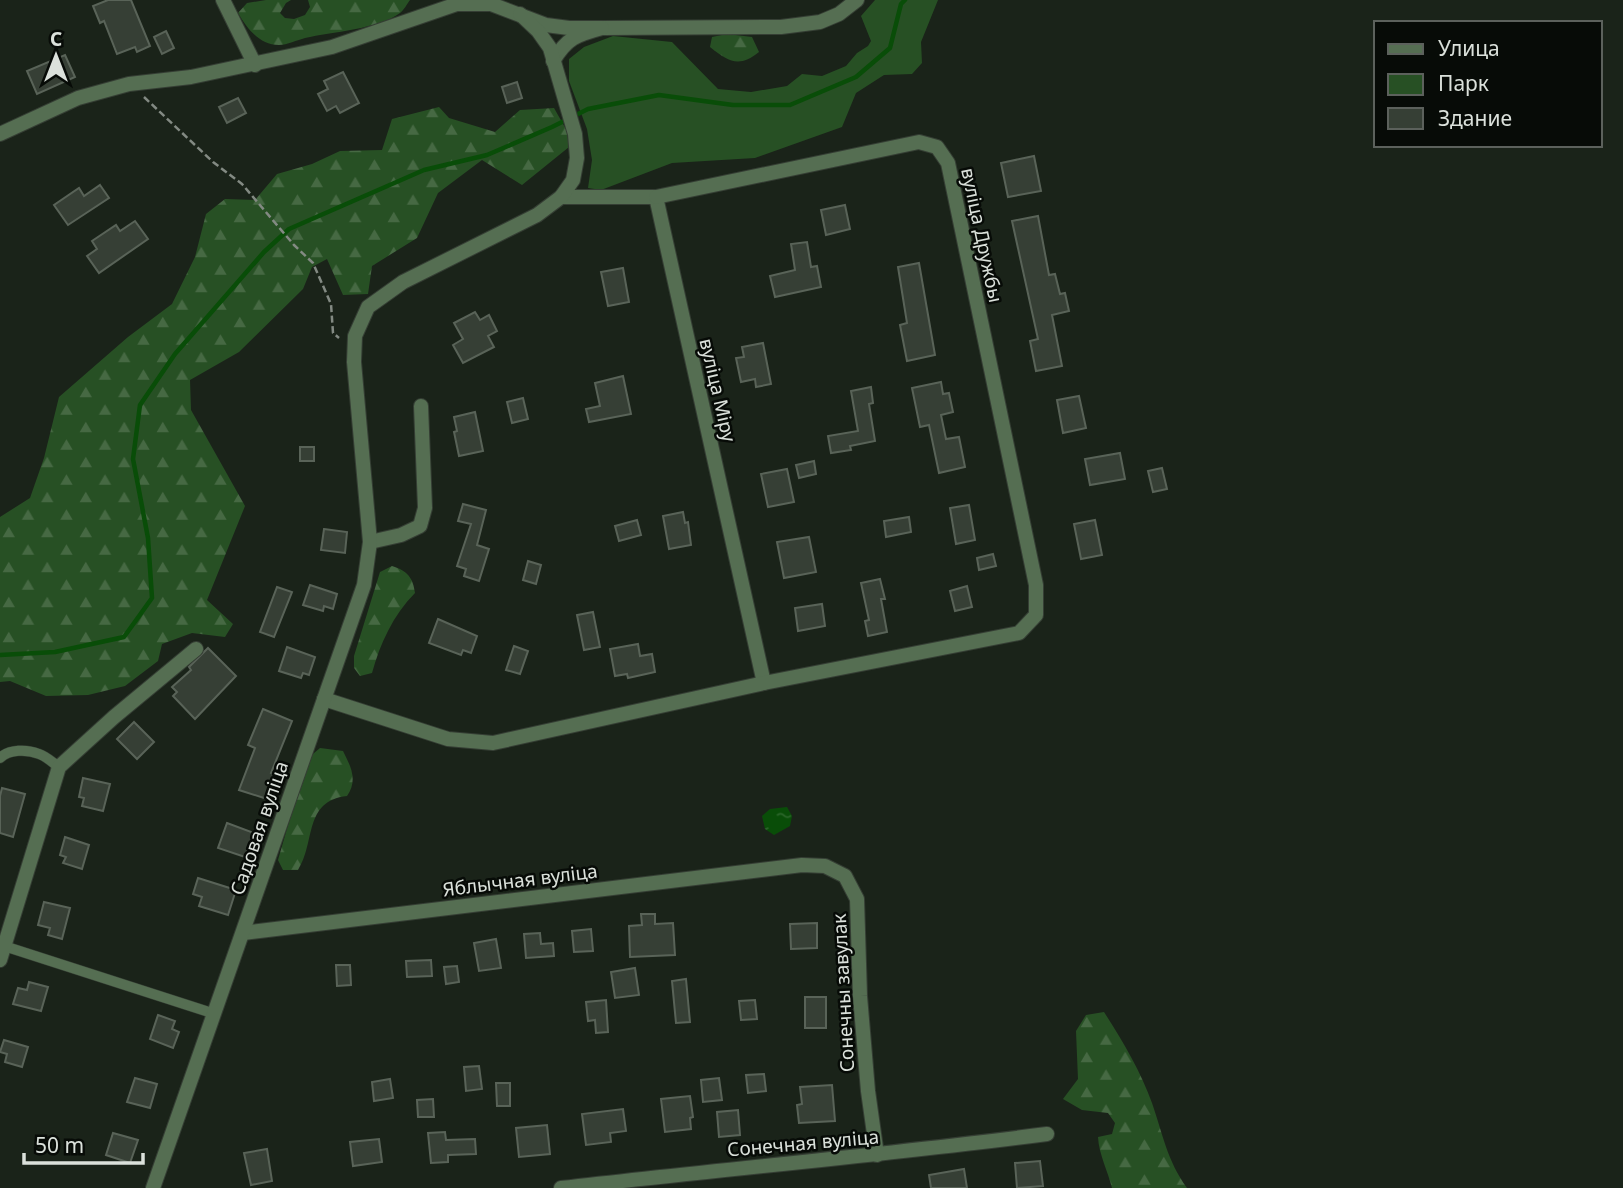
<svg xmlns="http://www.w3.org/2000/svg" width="1623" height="1188" font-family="'Noto Sans',sans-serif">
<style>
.green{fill:#275024}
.forest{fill:url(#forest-firs)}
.water{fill:url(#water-ripples)}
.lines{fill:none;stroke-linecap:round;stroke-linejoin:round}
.stream{stroke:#094d08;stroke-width:4.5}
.building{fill:#363f35;stroke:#596358;stroke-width:2}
.service-casing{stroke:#353e34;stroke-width:11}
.minor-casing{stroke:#353e34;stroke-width:16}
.path{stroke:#838a83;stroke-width:2.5;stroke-dasharray:7 3.5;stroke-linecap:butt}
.service{stroke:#556e52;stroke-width:10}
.minor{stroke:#556e52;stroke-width:14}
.labels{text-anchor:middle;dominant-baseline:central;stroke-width:5;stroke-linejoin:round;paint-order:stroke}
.street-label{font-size:19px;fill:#dbe1db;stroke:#070b07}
</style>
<defs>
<pattern id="forest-firs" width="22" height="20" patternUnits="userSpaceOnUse" patternTransform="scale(1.75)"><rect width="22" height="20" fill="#275024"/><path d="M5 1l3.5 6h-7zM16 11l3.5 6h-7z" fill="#466943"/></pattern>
<pattern id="water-ripples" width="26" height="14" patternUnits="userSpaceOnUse" patternTransform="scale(1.75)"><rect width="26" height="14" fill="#094d08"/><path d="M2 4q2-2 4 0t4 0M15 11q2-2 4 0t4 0" fill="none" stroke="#2c662b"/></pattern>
</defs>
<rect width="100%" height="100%" fill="#1a2319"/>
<path class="green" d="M875,0H938L921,42L922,63L912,74L884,75L856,93L842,127L755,158L672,163L601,190L588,188L592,160L587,129L569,81V59L584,47L613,36L672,42L718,89L751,92L787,86L802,74L822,76L846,66L857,53L868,46L871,41L861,16Z"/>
<g class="forest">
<path d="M266,0H291L286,3L280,13L285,18L294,19L305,15L310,7L308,0H410C407,4 404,10 400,13C379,29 331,32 305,38C297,40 287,45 279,45C259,45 247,28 238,13L247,3Z"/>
<path d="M727,34L752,37L759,52C739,68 729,62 710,47L712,37Z"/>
<path d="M439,107L449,118L495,132L520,110L554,108L567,131L569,147L522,185L482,160L438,193L417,238L372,266L368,294L343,295L327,259L312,267L303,289L239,352L190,380L191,410L245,506L207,600L233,624L225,637L192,633L162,644L158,661L125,686L88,695L46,696L10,681L0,682V517L30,498L44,458L59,397L128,337L172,304L195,257L206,214L225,199L255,200L277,174L312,164L340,151L382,150L392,119Z"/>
<path d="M392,566C408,571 413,578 415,593C393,615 380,644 372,673L360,676L354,668V656L380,572Z"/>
<path d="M320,748L343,751C351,767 358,780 347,796C303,801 316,842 298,870H283L278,860L307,759Z"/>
<path d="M1104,1012C1122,1040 1141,1072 1152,1103C1163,1135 1167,1160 1187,1188H1112C1108,1171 1099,1155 1098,1137L1112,1134L1115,1123L1108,1113L1082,1110L1063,1099L1078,1079L1076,1031L1086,1015Z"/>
</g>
<path class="water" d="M787,807L792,816L790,826L774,835L765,829L762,816L770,809Z"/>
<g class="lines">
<path class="stream" d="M0,655L55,652L124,637L152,598L148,538L133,459L140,405L175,354L264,252L289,229L424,170L487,155L552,127L588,109L659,95L733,105H790L856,77L890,48L901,4L905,0"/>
</g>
<g class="building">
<path d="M108,0H131L150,46L137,52L135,47L117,54L104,21L100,23L93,6Z"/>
<path d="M166,31L174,48L162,54L154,37Z"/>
<path d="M65,55L75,77L37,94L27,71Z"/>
<path d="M343,72L359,103L340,113L336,106L327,111L318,94L328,89L324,81Z"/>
<path d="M517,82L522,98L507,103L502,87Z"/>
<path d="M238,98L246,113L227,123L219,107Z"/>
<path d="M1034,156L1041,191L1008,197L1001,163Z"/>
<path d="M100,185L109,198L68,225L54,205L79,188L84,196Z"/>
<path d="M845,205L850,229L826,235L821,210Z"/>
<path d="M1038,216L1049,275L1055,274L1060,294L1065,293L1069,311L1052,315L1062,366L1036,371L1030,341L1038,339L1012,221Z"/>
<path d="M135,221L148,239L99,273L87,256L97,249L92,241L116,225L120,231Z"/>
<path d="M807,242L811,267L817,266L821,287L775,297L770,276L795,270L791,244Z"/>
<path d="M919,263L935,355L907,361L900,325L907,323L898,267Z"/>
<path d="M623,268L629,302L608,306L601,272Z"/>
<path d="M475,312L480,320L489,315L497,331L488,336L494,347L463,363L453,345L463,339L454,323Z"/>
<path d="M763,343L771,384L756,387L755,379L741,382L736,358L744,357L742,347Z"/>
<path d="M623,376L631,414L589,422L586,409L600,406L595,383Z"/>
<path d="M941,382L943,394L949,393L953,412L941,415L946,439L959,437L965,467L939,473L929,425L920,427L912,388Z"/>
<path d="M871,387L873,403L869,404L875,441L850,446L851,450L831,453L828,436L858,431L851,391Z"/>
<path d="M1079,396L1086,428L1063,433L1057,400Z"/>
<path d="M523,398L528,419L512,423L507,402Z"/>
<path d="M475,412L483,451L459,456L454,432L457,431L454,417Z"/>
<rect x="300" y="447" width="14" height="14"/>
<path d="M1120,453L1125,479L1090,485L1085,459Z"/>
<path d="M814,461L816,474L799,478L796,465Z"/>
<path d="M1162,468L1167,489L1153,492L1148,471Z"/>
<path d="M787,469L794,502L768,507L761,474Z"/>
<path d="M463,504L486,510L477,545L489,549L479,581L464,576L466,569L457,566L471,524L458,521Z"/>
<path d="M969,505L975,540L956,544L950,508Z"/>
<path d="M683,512L685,523L688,522L691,545L669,549L663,516Z"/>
<path d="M909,517L911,532L886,537L884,521Z"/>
<path d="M637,520L641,535L619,541L615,526Z"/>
<path d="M1095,520L1102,555L1081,559L1074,524Z"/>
<path d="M324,529L347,532L345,553L321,550Z"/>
<path d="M809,537L816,572L784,578L777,542Z"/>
<path d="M993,554L996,566L979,570L977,558Z"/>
<path d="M528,561L541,565L536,584L523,580Z"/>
<path d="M880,579L885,599H881L887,632L868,636L865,621L869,620L861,583Z"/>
<path d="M310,585L337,594L333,609L324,606L323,611L303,605Z"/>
<path d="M967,586L972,607L955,611L950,591Z"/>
<path d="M277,587L292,592L274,637L260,632Z"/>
<path d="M822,604L825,626L798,631L795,608Z"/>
<path d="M593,612L600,647L584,650L577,615Z"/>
<path d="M438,619L477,636L471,653L463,650L461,655L429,643Z"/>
<path d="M638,644L640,656L652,654L655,672L628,678L627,674L615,676L610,649Z"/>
<path d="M514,646L528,651L520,674L506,670Z"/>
<path d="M287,647L315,657L309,675L303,673L301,678L279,671Z"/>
<path d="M208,648L236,676L195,719L173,696L177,692L172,687L191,670L189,667Z"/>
<path d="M263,709L292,721L271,773L275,775L267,799L239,790L255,748L248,745Z"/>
<path d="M134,722L154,742L137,759L117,739Z"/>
<path d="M83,778L110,784L103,811L82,806L84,798L79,797Z"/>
<path d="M2,788L25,794L13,837L0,833V796Z"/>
<path d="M227,823L254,833L245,857L218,848Z"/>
<path d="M65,837L89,845L82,869L63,863L66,857L60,855Z"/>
<path d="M198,878L236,890L228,915L199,906L202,897L193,894Z"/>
<path d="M44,902L70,908L62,939L48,935L50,928L38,925Z"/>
<path d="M641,914H655V924L673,923L675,955L630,957L629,926L642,925Z"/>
<path d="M817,923V948L791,949L790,924Z"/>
<path d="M591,929L593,951L574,952L572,931Z"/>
<path d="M540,933L541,944L553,943L554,956L526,958L524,934Z"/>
<path d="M496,939L501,968L479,971L474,943Z"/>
<path d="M431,960L432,976L407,977L406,961Z"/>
<path d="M336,965H350L351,985L337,986Z"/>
<path d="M457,966L459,982L446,984L444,967Z"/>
<path d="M635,968L639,995L615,998L611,972Z"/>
<path d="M686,979L690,1022L676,1023L672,981Z"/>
<path d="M29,982L48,987L41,1011L13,1004L18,988L27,990Z"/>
<rect x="805" y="997" width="21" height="31"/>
<path d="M606,1000L608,1032L596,1033L595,1020L588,1021L586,1002Z"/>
<path d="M755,1000L757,1019L741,1020L739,1001Z"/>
<path d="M158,1015L175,1021L172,1029L179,1032L173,1048L150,1039Z"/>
<path d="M4,1040L28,1047L22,1067L5,1062L7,1054L0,1052Z"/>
<path d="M479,1066L482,1089L466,1091L464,1067Z"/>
<path d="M764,1074L766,1091L748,1093L746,1075Z"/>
<path d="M135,1078L157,1084L150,1108L127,1102Z"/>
<path d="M719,1078L722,1100L703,1102L701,1080Z"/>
<path d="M390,1079L393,1098L374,1101L372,1082Z"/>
<path d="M496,1083H510V1106H497Z"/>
<path d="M832,1085L835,1121L799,1123L797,1105L802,1104L800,1087Z"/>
<path d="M690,1096L693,1117L690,1118L691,1129L665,1132L661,1099Z"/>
<path d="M433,1099L434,1117H418L417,1100Z"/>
<path d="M623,1109L626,1131L610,1133L611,1142L586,1145L582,1114Z"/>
<path d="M738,1110L740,1135L719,1137L717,1112Z"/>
<path d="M547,1125L550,1154L519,1157L516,1128Z"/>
<path d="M445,1132L446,1140L475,1139L476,1154L448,1155V1162L431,1163L428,1133Z"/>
<path d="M113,1133L138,1140L130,1163L106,1155Z"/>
<path d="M379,1139L382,1162L353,1166L350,1142Z"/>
<path d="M267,1149L272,1181L251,1185L244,1153Z"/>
<path d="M1040,1161L1043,1186L1017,1188L1015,1163Z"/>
<path d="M964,1169L967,1188H931L929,1175Z"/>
</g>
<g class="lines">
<defs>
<g id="service">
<path d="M0,758C9,749 27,749 39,754C46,756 53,763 59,767"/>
<path d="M4,946L212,1013"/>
</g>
<g id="minor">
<path d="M223,0L255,65"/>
<path d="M553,61C567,38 576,35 602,28L781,27L820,22L839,14L857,0"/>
<path d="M0,134L78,98L129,84L191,77L332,47L457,4H491L546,25L569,28H602"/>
<path d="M561,197H656L764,683"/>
<path d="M370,542L401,535L420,526L425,508L421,406"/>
<path d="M324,699L448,739L493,743L764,683L1019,633L1036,615V585L948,163L937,147L919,142L656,197"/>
<path d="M243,933L802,865L825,866L845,876L857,899L860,996L868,1091L877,1155"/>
<path d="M0,960L59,767L114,717L196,649"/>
<path d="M153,1188L364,585L370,542L354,362L355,336L368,307L403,282L537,215L561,197L573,180L577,158L575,134L550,48L538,31L520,14"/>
<path d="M561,1188C723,1169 886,1155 1047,1134"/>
</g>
</defs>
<use href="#service" class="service-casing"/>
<use href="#minor" class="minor-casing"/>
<path class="path" d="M144,97L213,162L242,184L294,245L313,263L331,304L333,333L339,338"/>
<use href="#service" class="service"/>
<use href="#minor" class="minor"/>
</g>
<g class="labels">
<g class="street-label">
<text transform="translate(982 235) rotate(78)">вуліца Дружбы</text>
<text transform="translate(718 390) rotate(77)">вуліца Міру</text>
<text transform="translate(259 828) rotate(-71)">Садовая вуліца</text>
<text transform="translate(520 880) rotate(-7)">Яблычная вуліца</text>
<text transform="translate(843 993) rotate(-93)">Сонечны завулак</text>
<text transform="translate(803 1143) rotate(-5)">Сонечная вуліца</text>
</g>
</g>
<rect x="1374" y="21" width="228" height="126" fill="#070b07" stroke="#5c615c" stroke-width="2"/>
<rect x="1388" y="44" width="35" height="10" fill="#556e52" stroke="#5c615c" stroke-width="2"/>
<text x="1438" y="56" font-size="21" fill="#dbe1db">Улица</text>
<rect x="1388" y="74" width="35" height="21" fill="#275024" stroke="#5c615c" stroke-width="2"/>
<text x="1438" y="91" font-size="21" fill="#dbe1db">Парк</text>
<rect x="1388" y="108" width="35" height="21" fill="#363f35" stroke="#5c615c" stroke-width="2"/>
<text x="1438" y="126" font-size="21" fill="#dbe1db">Здание</text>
<g transform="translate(56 56)" stroke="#070b07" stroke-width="5" paint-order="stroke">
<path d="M0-5L12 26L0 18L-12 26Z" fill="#dbe1db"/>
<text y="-10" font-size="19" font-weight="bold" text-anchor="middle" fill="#dbe1db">С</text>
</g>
<path d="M24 1153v10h119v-10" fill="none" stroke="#dbe1db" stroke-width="3.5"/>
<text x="35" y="1153" font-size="21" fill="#dbe1db" stroke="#070b07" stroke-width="5" paint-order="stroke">50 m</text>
</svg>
